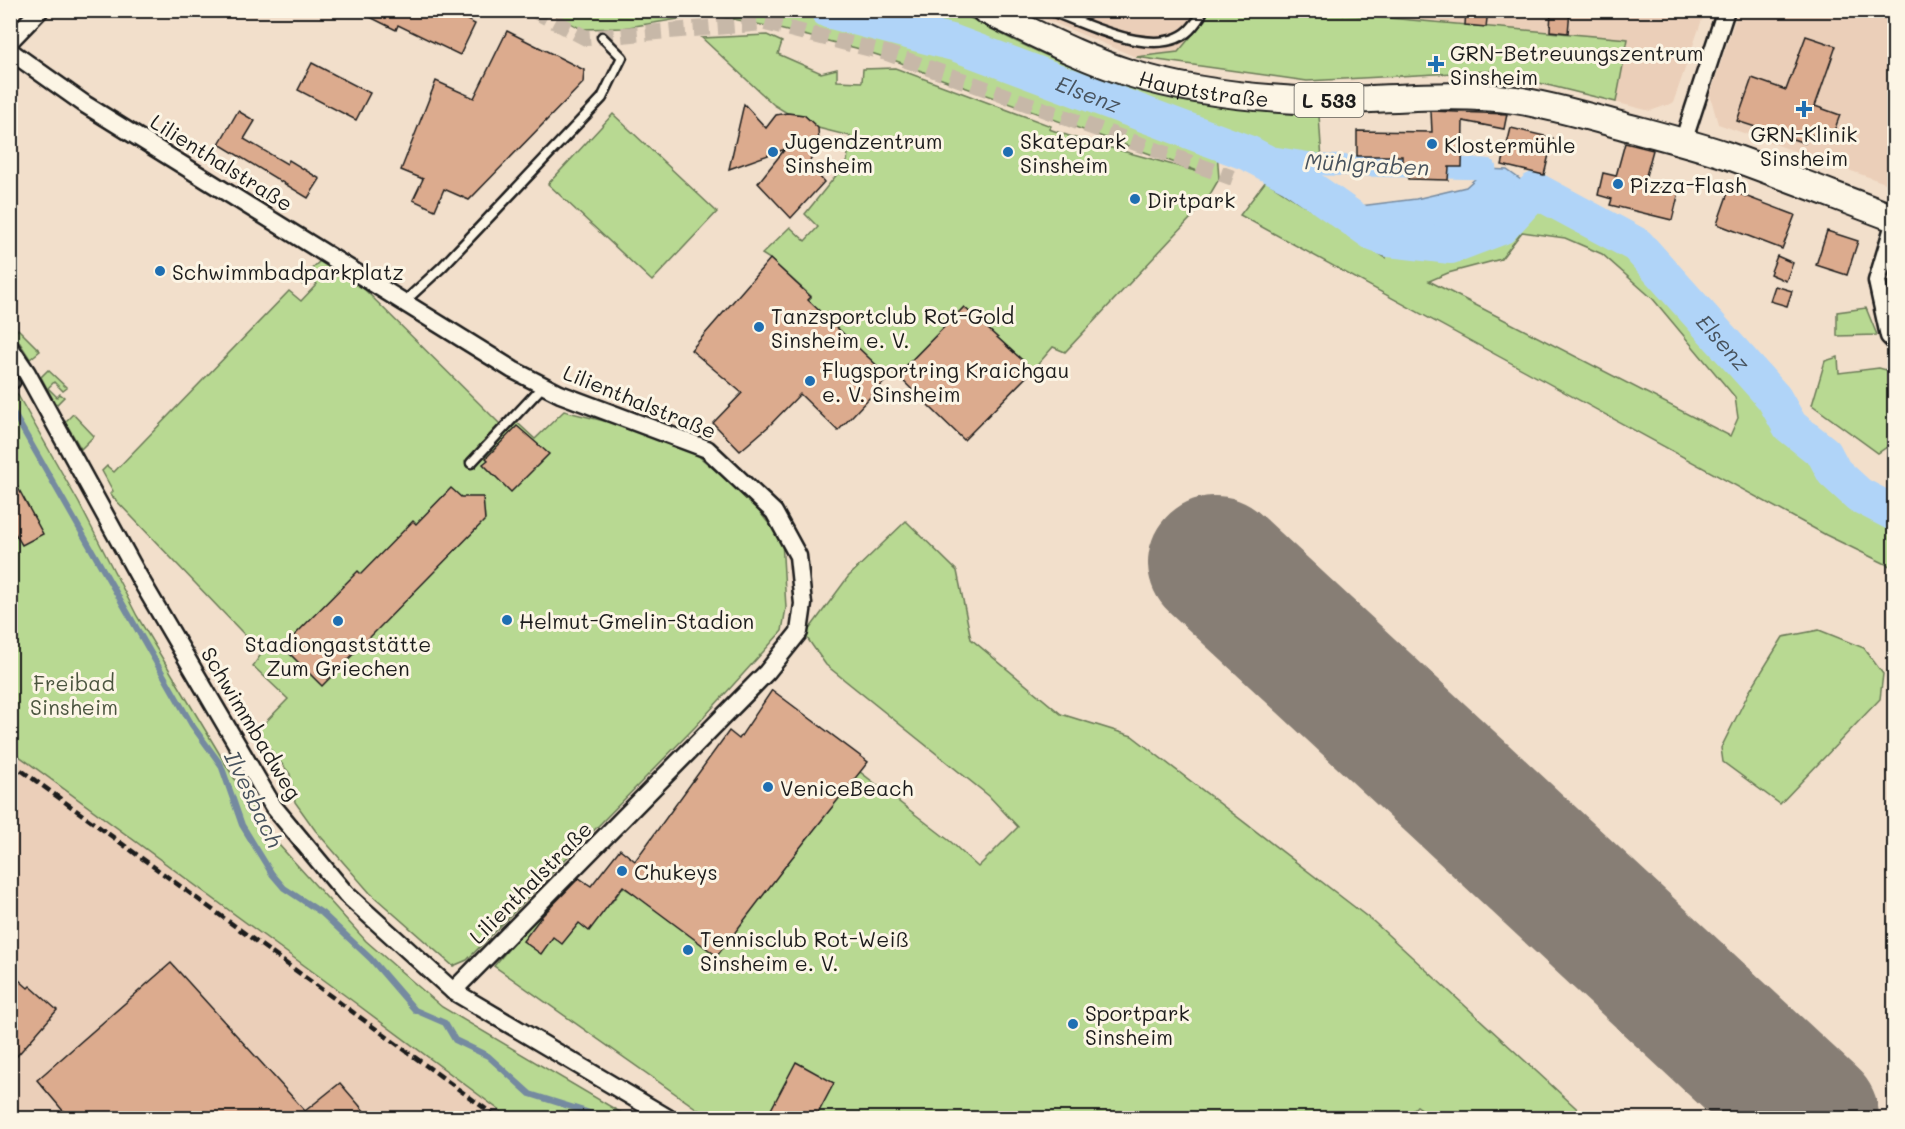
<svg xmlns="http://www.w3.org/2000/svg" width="1905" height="1129" font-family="Mali,sans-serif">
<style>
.built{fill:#ebcfb9}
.green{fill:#b8d992;stroke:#6a7a57;stroke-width:1.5;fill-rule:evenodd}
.water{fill:#b0d4f8;stroke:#758aa0;stroke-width:1.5}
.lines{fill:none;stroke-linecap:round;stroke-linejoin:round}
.stream{stroke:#758aa0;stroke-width:6}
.canal{stroke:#b0d4f8;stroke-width:21}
.river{stroke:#b0d4f8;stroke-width:36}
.runway{stroke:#877e74;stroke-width:134}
.building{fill:#dcab8e;stroke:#1c1c1c;stroke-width:1.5}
.street-tunnel{stroke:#c7b8a8;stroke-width:16;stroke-dasharray:16 8;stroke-linecap:butt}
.lane-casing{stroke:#1c1c1c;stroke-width:13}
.street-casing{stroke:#1c1c1c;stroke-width:21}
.primary-casing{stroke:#1c1c1c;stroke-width:30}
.lane{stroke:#fcf5e5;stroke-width:8}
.street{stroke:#fcf5e5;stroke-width:16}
.primary{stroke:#fcf5e5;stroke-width:26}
.rail{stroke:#1c1c1c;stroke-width:4.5;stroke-dasharray:9 4.5;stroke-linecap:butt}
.poi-dot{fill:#1f6fb2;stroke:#fcf5e5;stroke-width:2}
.labels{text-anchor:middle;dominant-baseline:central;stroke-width:6;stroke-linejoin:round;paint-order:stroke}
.shield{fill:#fcf5e5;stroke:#5f5d58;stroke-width:1.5}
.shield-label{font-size:20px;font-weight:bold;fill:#1c1c1c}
.poi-label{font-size:21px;fill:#1c1c1c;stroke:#fcf5e5;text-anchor:start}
.street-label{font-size:21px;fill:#1c1c1c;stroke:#fcf5e5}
.park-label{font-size:21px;fill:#4b553f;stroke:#fcf5e5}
.water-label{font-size:22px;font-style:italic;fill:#48535e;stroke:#fcf5e5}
</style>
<rect width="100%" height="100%" fill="#f2dfcb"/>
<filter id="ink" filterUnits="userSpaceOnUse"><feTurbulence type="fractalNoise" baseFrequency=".0167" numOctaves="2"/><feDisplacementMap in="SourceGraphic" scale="12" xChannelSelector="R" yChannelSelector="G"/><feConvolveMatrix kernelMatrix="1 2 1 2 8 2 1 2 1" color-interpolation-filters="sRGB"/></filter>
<g filter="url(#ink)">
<g class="built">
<path d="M1026,11H1705L1673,103L1650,111L1491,71L1307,81L1136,57Z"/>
<path d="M1738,11H1894V186L1718,124L1710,95Z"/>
<path d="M11,750L435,1061L511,1118H11Z"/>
</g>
<g class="green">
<path d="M1208,10L1308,11L1628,39L1616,102L1491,71L1307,81L1136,57L1178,52L1205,20Z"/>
<path d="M548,11H957C1002,35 1049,59 1098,76C1168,101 1246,111 1319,115L1322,161L1216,136L1219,179L1205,203L1065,352L1053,347L1033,370L964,307L897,375L884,372L807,301L811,296L770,259L762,254L790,227L805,241L818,227L805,214L847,162L850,136L818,128L804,115L787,113L774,105L702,38L767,35L782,42L778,54L821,73L837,69V81L862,82L863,69L895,68L1051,126L1049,129L1075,138L1206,174L936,77L899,62L856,48L771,27L710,14L622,28L581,29Z"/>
<path d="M613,114L717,212L652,281L548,184Z"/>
<path d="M1266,181L1386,258L1389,239L1451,246L1501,227L1539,189L1590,209L1642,242L1689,280L1778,390L1865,483L1894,501V568L1826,535L1240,215ZM1522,232L1565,238L1602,254L1653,299L1735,397L1738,418L1730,436L1429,281L1448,273L1501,259Z"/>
<path d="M320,261L355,280L500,424L509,415L535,439L564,411L624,426L689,448L749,499L782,540L786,608L782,631L695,727L467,960L453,966L370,893L315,830L295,802L290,774L256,732L288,699L253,666L262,653L110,494L113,491L102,471L107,466L114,472L289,291L301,301L317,284L312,280L305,287L299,281Z"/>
<path d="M1866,308L1877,335L1837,336V312Z"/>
<path d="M18,329L40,351L30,359L14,334Z"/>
<path d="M1838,357L1839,373L1879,368L1894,372V442L1878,453L1812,405L1825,361Z"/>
<path d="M48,370L67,388L63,391L54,382L48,388L57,397L60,394L64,397L57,404L55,403L41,377Z"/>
<path d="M11,383L79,503L137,616L228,768L269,834L366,941L442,1007L630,1118H510L354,1002L11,750Z"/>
<path d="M73,414L94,436L81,449L65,422Z"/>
<path d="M906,521L957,571L971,639L1061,714L1132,736L1374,922L1587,1118H1435L1417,1106L1405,1118H710L494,966L573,874L612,902L623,887L634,894L860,772L951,842L978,867L1018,827L989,796L826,665L805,635L848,577Z"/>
<path d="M1819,630L1864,648L1883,674L1880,699L1780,804L1723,762L1721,748L1749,692L1783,637Z"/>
</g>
<path class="water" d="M1486,169L1507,170L1535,190L1501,227L1451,246L1389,239L1375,234L1336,209L1416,199L1466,187Z"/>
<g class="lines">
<path class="stream" d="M10,407L192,725L221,765L242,825L272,874L284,888L322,913L371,959L415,1010L445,1023L455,1040L488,1056L530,1094L584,1111L602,1118"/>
<path class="canal" d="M1248,153L1325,165L1486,169"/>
<path class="river" id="s1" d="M828,10L954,43L1248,153L1292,176L1375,234L1389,239L1451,246L1501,227L1535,190L1637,245L1774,398L1790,426L1824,453L1834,472L1859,495L1894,513"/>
<path class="runway" d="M1215,563L1812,1118"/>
</g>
<g class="building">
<path d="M356,10H448L475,24L460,55L398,25L396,30Z"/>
<path d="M1466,10H1488L1486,27L1465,25Z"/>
<path d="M1551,10H1570L1568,33L1550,31Z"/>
<path d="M507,31L584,70L583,83L469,200L444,189L435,210L413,200L423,179L401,170L436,81L474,98Z"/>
<path d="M1806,36L1836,46L1815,106L1840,115L1830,142L1809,134L1805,143L1737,121L1752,78L1786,90Z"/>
<path d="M312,63L370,93L356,120L298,90Z"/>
<path d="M744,104L766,128L776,115L787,113L804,115L818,128L819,143L809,163L824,182L791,218L758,183L785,149L729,169Z"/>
<path d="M238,111L255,121L244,139L287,164L289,160L320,179L308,198L219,144Z"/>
<path d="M1431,111L1507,114L1504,129L1463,121L1462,167H1449L1448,180L1408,179L1409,166L1402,165V156H1357V131L1432,132Z"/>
<path d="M1511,128L1553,138L1544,175L1502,165Z"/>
<path d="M1625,143L1653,150L1644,183L1679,192L1672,220L1610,205L1612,199L1598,195L1603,173L1616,176Z"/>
<path d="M1729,190L1795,215L1782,249L1717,224Z"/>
<path d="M1827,231L1858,241L1847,275L1816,265Z"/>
<path d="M1777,256L1793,263L1786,281L1770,274Z"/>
<path d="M770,259L811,297L808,300L889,377L838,431L800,394L769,426L740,451L713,423L742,393L691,350Z"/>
<path d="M1775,286L1792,291L1787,306L1770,301Z"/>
<path d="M964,307L1033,370L964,440L897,375Z"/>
<path d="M517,426L549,454L511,492L483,464L488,460L486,458Z"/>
<path d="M10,473L43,534L22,545L10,525Z"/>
<path d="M451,488L461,497H483L485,520L322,686L283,647L358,571L361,574L413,521L416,524Z"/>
<path d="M772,690L868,762L787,864L717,956L623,886L589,931L579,923L562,944L553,937L541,954L523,941L542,916L579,878L591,886L620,849L635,861L729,731L739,739Z"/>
<path d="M171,963L305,1111L340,1083L371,1119H70L37,1080Z"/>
<path d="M10,972L28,988L30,986L57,1010L10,1064Z"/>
<path d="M796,1062L834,1083L815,1119H766Z"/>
</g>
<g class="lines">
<path class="street-tunnel" d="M533,10L586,38L765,23L887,53L1233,178"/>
<defs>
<g id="lane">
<path d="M1049,10C1086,24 1163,64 1193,26C1197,21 1201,17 1203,10"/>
<path d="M404,302L442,267L602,98L622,57L602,37"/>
<path d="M10,386L15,383"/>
<path d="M471,463L543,386"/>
</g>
<g id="street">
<path d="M10,41L40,10"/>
<path d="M10,51L86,105L513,370L560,394L707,449L774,512L798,556L803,604L799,632L767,672L453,991"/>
<path d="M1683,142L1726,10"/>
<path d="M1894,224L1877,281L1889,336L1894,341"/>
<path d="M10,348L27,373L139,577L273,806L346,894L453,991L668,1118"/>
</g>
<g id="primary">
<path id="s2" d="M985,10C1033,32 1079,57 1129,73C1183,90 1240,97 1297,100C1370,103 1442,90 1515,100C1549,105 1583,115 1616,124C1653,134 1690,143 1726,155C1782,175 1838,197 1894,218"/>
</g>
</defs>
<use href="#lane" class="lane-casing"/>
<use href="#street" class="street-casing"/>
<use href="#primary" class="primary-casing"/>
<use href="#lane" class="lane"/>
<use href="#street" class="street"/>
<use href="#primary" class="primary"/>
<path class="rail" d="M10,762L498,1118"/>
</g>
</g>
<g class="poi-dot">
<path d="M1433 55h6v6h6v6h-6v6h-6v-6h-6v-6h6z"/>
<path d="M1801 100h6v6h6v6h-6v6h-6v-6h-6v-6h6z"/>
<circle cx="1432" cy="144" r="6"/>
<circle cx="773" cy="152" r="6"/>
<circle cx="1008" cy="152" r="6"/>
<circle cx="1618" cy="184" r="6"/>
<circle cx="1135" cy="199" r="6"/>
<circle cx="160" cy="271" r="6"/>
<circle cx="759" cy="327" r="6"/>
<circle cx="810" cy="381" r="6"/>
<circle cx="507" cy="620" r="6"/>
<circle cx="338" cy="621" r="6"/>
<circle cx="768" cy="787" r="6"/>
<circle cx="622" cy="871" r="6"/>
<circle cx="688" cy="950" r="6"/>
<circle cx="1073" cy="1024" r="6"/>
</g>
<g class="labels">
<rect class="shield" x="1294.5" y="83" width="69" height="34" rx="4.5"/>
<g class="shield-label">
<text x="1329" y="100">L 533</text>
</g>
<g class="poi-label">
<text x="1450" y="52">GRN-Betreuungszentrum<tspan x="1450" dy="24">Sinsheim</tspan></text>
<text x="1804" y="133" text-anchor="middle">GRN-Klinik<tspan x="1804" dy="24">Sinsheim</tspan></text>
<text x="785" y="140">Jugendzentrum<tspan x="785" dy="24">Sinsheim</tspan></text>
<text x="1020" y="140">Skatepark<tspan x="1020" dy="24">Sinsheim</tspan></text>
<text x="1444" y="144">Klostermühle</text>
<text x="1630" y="184">Pizza-Flash</text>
<text x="1147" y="199">Dirtpark</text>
<text x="172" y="271">Schwimmbadparkplatz</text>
<text x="771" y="315">Tanzsportclub Rot-Gold<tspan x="771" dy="24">Sinsheim e. V.</tspan></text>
<text x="822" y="369">Flugsportring Kraichgau<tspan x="822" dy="24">e. V. Sinsheim</tspan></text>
<text x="519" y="620">Helmut-Gmelin-Stadion</text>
<text x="338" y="643" text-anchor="middle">Stadiongaststätte<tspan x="338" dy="24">Zum Griechen</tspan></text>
<text x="780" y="787">VeniceBeach</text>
<text x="634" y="871">Chukeys</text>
<text x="700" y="938">Tennisclub Rot-Weiß<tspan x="700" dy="24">Sinsheim e. V.</tspan></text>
<text x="1085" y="1012">Sportpark<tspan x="1085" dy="24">Sinsheim</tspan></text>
</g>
<g class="street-label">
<text stroke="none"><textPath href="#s2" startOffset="234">Hauptstraße</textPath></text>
<text transform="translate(222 162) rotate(32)">Lilienthalstraße</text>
<text transform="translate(640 401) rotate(22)">Lilienthalstraße</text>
<text transform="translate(252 723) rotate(59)">Schwimmbadweg</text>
<text transform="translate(530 882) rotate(-45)">Lilienthalstraße</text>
</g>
<g class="park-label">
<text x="74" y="682">Freibad<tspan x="74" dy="24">Sinsheim</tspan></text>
</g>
<g class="water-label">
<text stroke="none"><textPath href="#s1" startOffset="274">Elsenz</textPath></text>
<text transform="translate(1367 164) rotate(3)">Mühlgraben</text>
<text stroke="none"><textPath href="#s1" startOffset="1022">Elsenz</textPath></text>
<text transform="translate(254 799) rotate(64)">Ilvesbach</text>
</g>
</g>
<rect width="1905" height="1129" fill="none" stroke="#fcf5e5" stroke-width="36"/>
<rect x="18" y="18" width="1869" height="1093" fill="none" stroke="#1c1c1c" stroke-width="2" filter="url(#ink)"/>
</svg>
